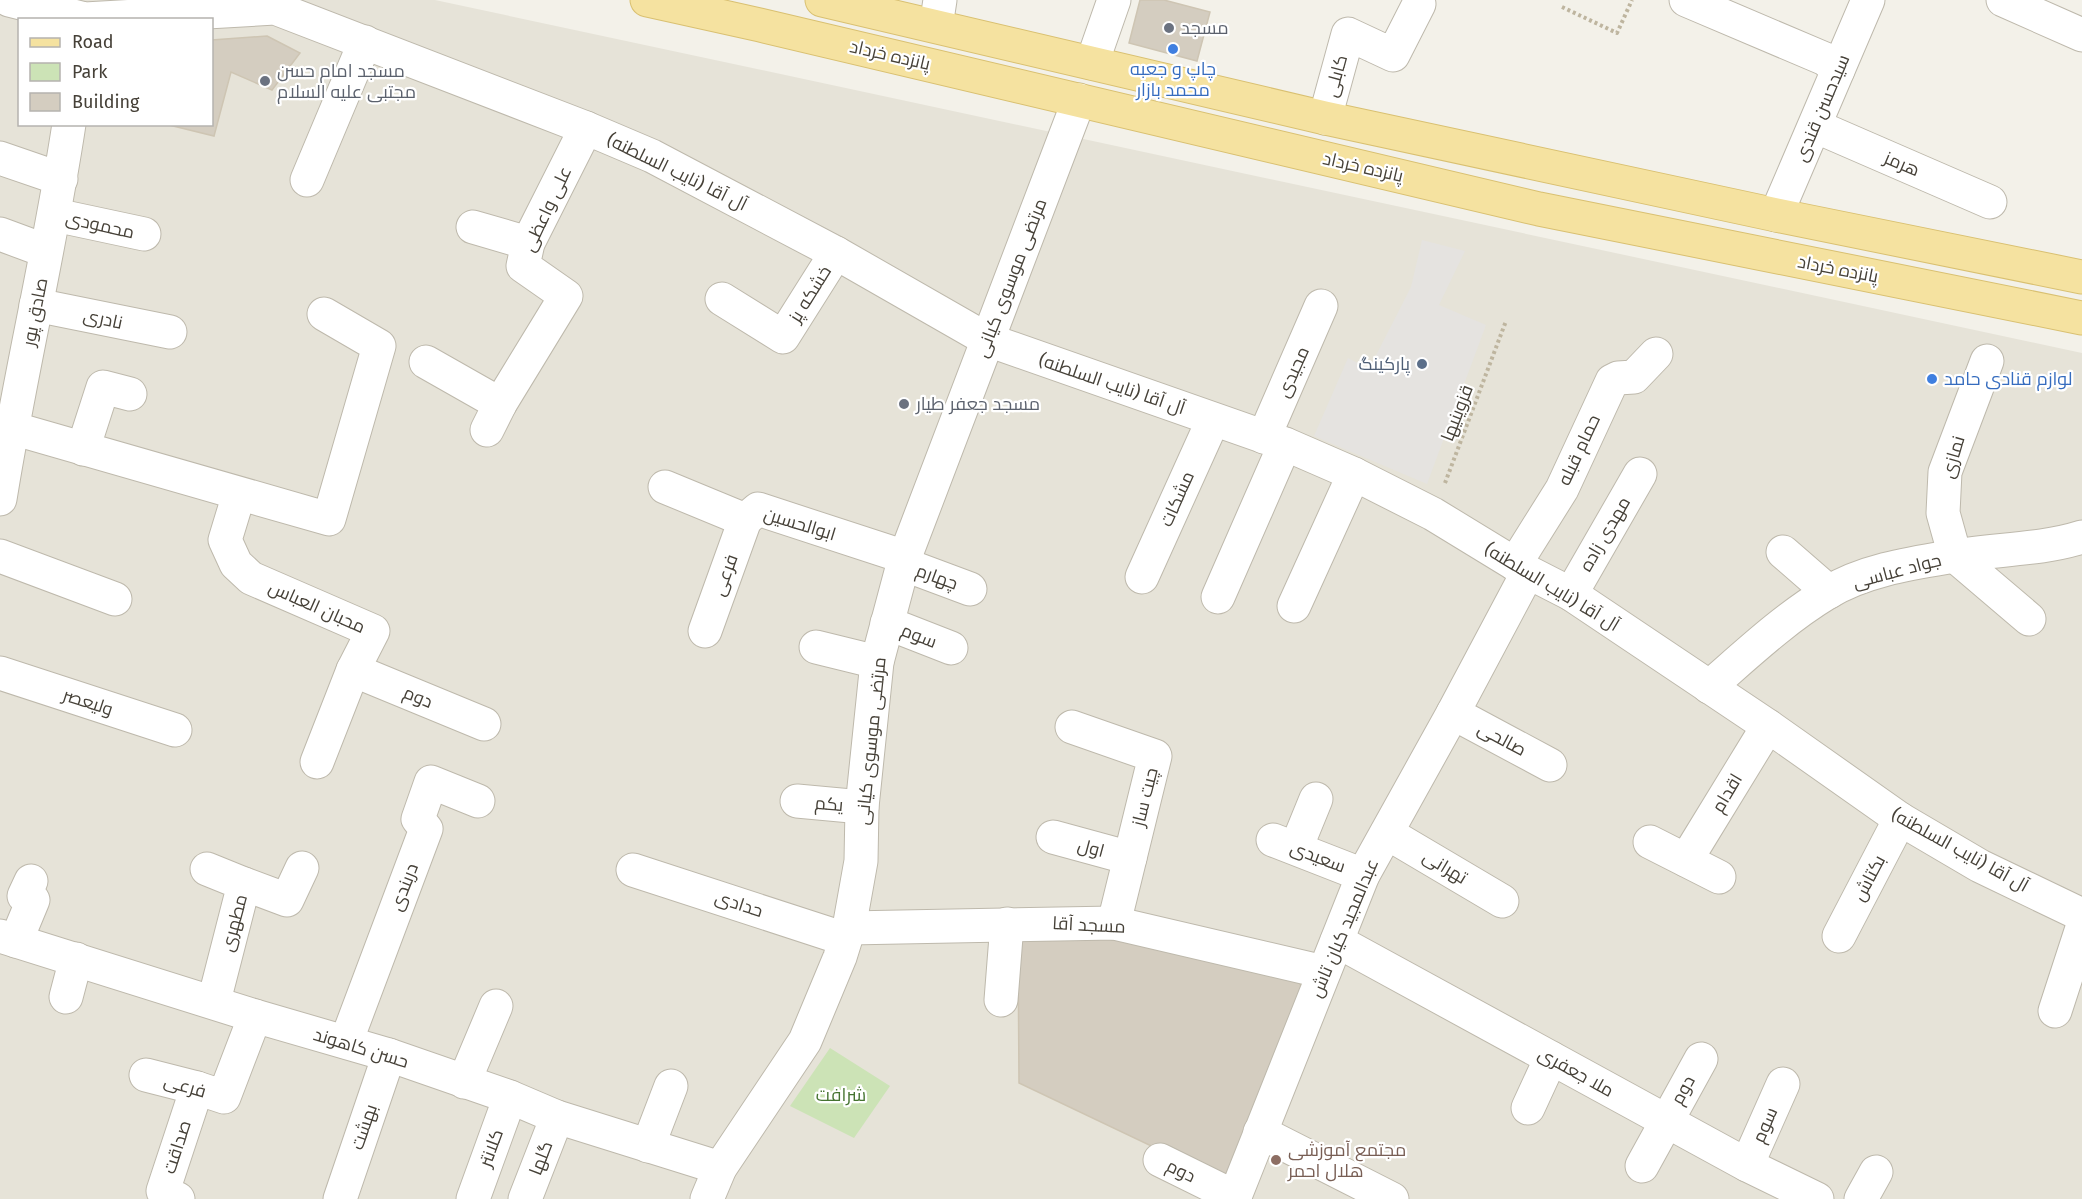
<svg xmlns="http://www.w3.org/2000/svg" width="2082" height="1199" font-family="'Fira Sans',Cairo,sans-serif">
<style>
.residential{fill:#e6e3d8;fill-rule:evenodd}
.green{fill:#cce3b6}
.parking{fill:#e5e3e0}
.building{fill:#d4cdc0;stroke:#cec5b3;stroke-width:1.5}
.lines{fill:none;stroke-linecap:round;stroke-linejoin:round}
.minor-casing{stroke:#beb9ac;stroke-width:35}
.major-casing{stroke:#d9c071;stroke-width:35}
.path{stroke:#beb59f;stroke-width:4;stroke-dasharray:3 3;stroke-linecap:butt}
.minor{stroke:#fff;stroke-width:33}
.major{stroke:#f5e2a0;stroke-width:33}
.worship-dot{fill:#6b7280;stroke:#fff;stroke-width:2}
.shop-dot{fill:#3f7fe0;stroke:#fff;stroke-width:2}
.service-dot{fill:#5c6f8a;stroke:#fff;stroke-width:2}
.education-dot{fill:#8d6e63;stroke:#fff;stroke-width:2}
.labels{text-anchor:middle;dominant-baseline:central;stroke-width:4.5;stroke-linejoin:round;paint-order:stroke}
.worship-label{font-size:18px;fill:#5b616d;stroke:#fff;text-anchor:start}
.street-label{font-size:18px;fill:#464138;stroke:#fff}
.shop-label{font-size:18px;fill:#366cbe;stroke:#fff}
.service-label{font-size:18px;fill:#4e5e75;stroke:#fff;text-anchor:end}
.park-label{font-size:18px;fill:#457330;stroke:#fff}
.education-label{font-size:18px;fill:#785e54;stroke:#fff;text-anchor:start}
</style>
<rect width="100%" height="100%" fill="#f3f1e9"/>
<path class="residential" d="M0,0H435L2082,353V1199H0ZM20,20H212V124H20Z"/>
<path class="green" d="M830,1048L890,1086L854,1138L790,1106Z"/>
<path class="parking" d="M1422,240L1465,251L1439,305L1486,325L1427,484L1314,436L1348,358L1369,369L1411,287Z"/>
<g class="building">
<path d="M1140,0H1164L1210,12L1197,61L1129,43Z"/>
<path d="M267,36L300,53L272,90L231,72L214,136L165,124H212V40Z"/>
<path d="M1114,936L1294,971L1304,993L1229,1183L1019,1083L1018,941Z"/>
</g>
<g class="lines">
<defs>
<g id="minor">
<path d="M9,0L85,19L275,8L586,128L652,156L836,253L988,340L1285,444L1354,474L1433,514L1528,572L1571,594L1768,726L1900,819L1980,866L2082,915"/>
<path d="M1686,0L1825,59L1838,70"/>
<path d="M2003,0L2082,35"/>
<path d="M936,26L940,0"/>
<path d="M1092,63L1114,0"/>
<path d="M1325,118L1348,34L1393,55L1419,4"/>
<path d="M1815,126L1990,202"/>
<path d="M0,158L61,179"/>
<path d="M307,180L365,42"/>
<path d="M55,215L144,234"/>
<path d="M1776,215L1868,0"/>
<path d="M473,227L528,243"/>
<path d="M0,234L46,251"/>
<path d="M722,299L783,337L836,253"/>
<path d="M36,305L170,332"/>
<path d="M426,362L500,404"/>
<path d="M12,428L329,519L379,346L324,314"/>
<path d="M487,430L500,404L566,296L523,266L528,243L586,128"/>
<path d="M1264,437L1321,306"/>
<path d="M83,449L103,387L130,394"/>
<path d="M665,487L745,520L758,509L905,557"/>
<path d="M239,494L225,540L236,564L251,578L373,631L353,670L317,762"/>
<path d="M0,499C20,374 50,250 69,124"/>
<path d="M1783,552L1829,592"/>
<path d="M0,556L115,599"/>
<path d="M1955,556L1943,513L1945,472L1987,361"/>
<path d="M1955,556L2029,619"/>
<path d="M903,564L970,589"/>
<path d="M1515,564L1562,489L1612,381L1618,378L1634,377L1656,354"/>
<path d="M1142,577L1213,420"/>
<path d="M1571,594L1640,474"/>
<path d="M1218,597L1285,444"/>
<path d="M1294,606L1354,474"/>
<path d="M887,623L951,648"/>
<path d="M705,631L745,520"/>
<path d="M816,647L877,662"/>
<path d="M353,670L484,724"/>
<path d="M0,673L175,730"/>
<path d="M1709,687C1747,654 1784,619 1827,593C1864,570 1913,563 1955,556C1997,549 2041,550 2082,537"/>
<path d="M1453,713L1550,765"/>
<path d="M1072,727L1155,756L1114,923"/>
<path d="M797,801L862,807"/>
<path d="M1387,833L1502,901"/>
<path d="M1053,837L1130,858"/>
<path d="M1273,840L1363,875"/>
<path d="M1650,842L1719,877"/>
<path d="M1296,848L1316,799"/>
<path d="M1686,860L1768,726"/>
<path d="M207,869L244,884L214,1001"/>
<path d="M633,870L845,939"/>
<path d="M244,884L287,900L302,868"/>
<path d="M849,928L1114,923L1324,972"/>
<path d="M0,936L255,1016L389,1055L510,1097L557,1117L720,1168"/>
<path d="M1839,936L1900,819"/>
<path d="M16,941L33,900L24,896L31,881"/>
<path d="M1337,941L1747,1165L1817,1199"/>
<path d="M66,997L76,959"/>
<path d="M1001,1000L1007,924"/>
<path d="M2055,1011L2082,928"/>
<path d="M346,1042L426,829L418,819L431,782L478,801"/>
<path d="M146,1075L197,1088L224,1097L255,1016"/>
<path d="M464,1082L496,1006"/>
<path d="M1528,1108L1551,1058"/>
<path d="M1260,1132L1392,1199"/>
<path d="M648,1146L671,1086"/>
<path d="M1160,1160L1235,1197"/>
<path d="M1747,1165L1783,1084"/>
<path d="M1642,1166L1701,1059"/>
<path d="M178,1199L163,1191L197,1088"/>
<path d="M340,1199L389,1055"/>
<path d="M473,1199L510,1097"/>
<path d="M525,1199L557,1117"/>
<path d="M707,1199L720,1168L805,1041L840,957L849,928L861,861L862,807L877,662L905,557L1079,100"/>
<path d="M1234,1199L1363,875L1453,713L1528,572"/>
<path d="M1861,1199L1876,1172"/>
</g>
<g id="major">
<path d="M647,0L760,25L1539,209L2082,318"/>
<path d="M822,0L1325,118L1776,215L2082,277"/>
</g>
</defs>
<use href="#minor" class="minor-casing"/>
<use href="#major" class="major-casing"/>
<g class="path">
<path d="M1562,7L1617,33L1632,0"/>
<path d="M1445,483L1506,321"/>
</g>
<use href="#minor" class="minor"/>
<use href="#major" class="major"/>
</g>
<g class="worship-dot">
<circle cx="1169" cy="28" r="6"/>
<circle cx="265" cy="81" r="6"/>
<circle cx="904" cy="404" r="6"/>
</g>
<g class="shop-dot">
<circle cx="1173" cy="49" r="6"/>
<circle cx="1932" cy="379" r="6"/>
</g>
<circle class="service-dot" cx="1422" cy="364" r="6"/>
<circle class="education-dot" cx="1276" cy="1160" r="6"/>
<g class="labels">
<g class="worship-label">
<text x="1181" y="28">مسجد</text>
<text x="277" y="71">مسجد امام حسن<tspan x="277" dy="21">مجتبی علیه السلام</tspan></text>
<text x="916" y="404">مسجد جعفر طیار</text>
</g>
<g class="street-label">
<text transform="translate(890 55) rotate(13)">پانزده خرداد</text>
<text transform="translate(1336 76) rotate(-75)">کابلی</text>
<text transform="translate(1822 108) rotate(-67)">سیدحسن قندی</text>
<text transform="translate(1902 164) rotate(23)">هرمز</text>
<text transform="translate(1363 167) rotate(13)">پانزده خرداد</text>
<text transform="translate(677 172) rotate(26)">آل آقا (نایب السلطنه)</text>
<text transform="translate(547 209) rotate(-65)">علی واعظی</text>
<text transform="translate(100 225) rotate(13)">محمودی</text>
<text transform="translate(1838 269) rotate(11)">پانزده خرداد</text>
<text transform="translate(1011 278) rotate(-69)">مرتضی موسوی کیانی</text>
<text transform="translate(810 294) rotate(-58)">خشکه پز</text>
<text transform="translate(35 312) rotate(-79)">صادق پور</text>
<text transform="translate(103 319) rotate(12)">نادری</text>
<text transform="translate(1293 372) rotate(-66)">مجیدی</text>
<text transform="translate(1112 384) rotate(19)">آل آقا (نایب السلطنه)</text>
<text transform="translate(1457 413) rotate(-69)">قزوینیها</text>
<text transform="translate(1579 450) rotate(-65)">حمام قبله</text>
<text transform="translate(1953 457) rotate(-74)">نمازی</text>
<text transform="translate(1177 499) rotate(-66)">مشکات</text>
<text transform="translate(800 524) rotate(17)">ابوالحسین</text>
<text transform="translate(1605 534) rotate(-60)">مهدی زاده</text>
<text transform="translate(1897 571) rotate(-15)">جواد عباسی</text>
<text transform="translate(725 575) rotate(-70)">فرعی</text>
<text transform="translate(937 577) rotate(20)">چهارم</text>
<text transform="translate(1552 587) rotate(31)">آل آقا (نایب السلطنه)</text>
<text transform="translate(317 607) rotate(24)">محبان العباس</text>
<text transform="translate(919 636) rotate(22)">سوم</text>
<text transform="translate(418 697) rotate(22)">دوم</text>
<text transform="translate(88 702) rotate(18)">ولیعصر</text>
<text transform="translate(1502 739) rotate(28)">صالحی</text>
<text transform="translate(871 741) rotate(-84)">مرتضی موسوی کیانی</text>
<text transform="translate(1727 793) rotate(-59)">اقدام</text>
<text transform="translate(1145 797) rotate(-76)">چیت ساز</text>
<text transform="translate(829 804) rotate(5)">یکم</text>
<text transform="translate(1091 848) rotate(15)">اول</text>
<text transform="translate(1960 850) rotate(29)">آل آقا (نایب السلطنه)</text>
<text transform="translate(1318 857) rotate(21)">سعیدی</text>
<text transform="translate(1445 867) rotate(31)">تهرانی</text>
<text transform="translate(1869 878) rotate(-62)">بکتاش</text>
<text transform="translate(404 887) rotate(-69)">دربندی</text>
<text transform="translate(739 904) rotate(18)">حدادی</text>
<text transform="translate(234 923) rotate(-75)">مطهری</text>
<text transform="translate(1089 925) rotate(3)">مسجد آقا</text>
<text transform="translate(1344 928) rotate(-67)">عبدالمجید کیان تاش</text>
<text transform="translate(361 1048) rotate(17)">حسن کاهوند</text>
<text transform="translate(1576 1072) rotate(29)">ملا جعفری</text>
<text transform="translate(185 1086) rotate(16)">فرعی</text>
<text transform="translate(1683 1090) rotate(-61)">دوم</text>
<text transform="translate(1765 1125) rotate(-66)">سوم</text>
<text transform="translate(364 1127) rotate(-71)">بهشت</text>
<text transform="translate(177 1147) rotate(-72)">صداقت</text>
<text transform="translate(491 1148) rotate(-70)">کلانتر</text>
<text transform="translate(541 1158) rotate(-69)">گلها</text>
<text transform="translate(1181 1171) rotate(26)">دوم</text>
</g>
<g class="shop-label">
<text x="1173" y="69">چاپ و جعبه<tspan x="1173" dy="21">محمد بازار</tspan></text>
<text x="1944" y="379" text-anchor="start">لوازم قنادی حامد</text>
</g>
<g class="service-label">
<text x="1410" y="364">پارکینگ</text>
</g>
<g class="park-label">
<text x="841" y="1095">شرافت</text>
</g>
<g class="education-label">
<text x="1288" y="1150">مجتمع آموزشی<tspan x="1288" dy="21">هلال احمر</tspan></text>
</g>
</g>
<rect x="18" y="18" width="195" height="108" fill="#ffffff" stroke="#b5b3af" stroke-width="1.5"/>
<rect x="30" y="38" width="30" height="9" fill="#f5e2a0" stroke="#b5b3af" stroke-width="1.5"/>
<text x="72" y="48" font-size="18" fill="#464138">Road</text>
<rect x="30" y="63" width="30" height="18" fill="#cce3b6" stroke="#b5b3af" stroke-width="1.5"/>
<text x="72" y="78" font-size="18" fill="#464138">Park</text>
<rect x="30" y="93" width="30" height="18" fill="#d4cdc0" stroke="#b5b3af" stroke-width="1.5"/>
<text x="72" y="108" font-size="18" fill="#464138">Building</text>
</svg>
